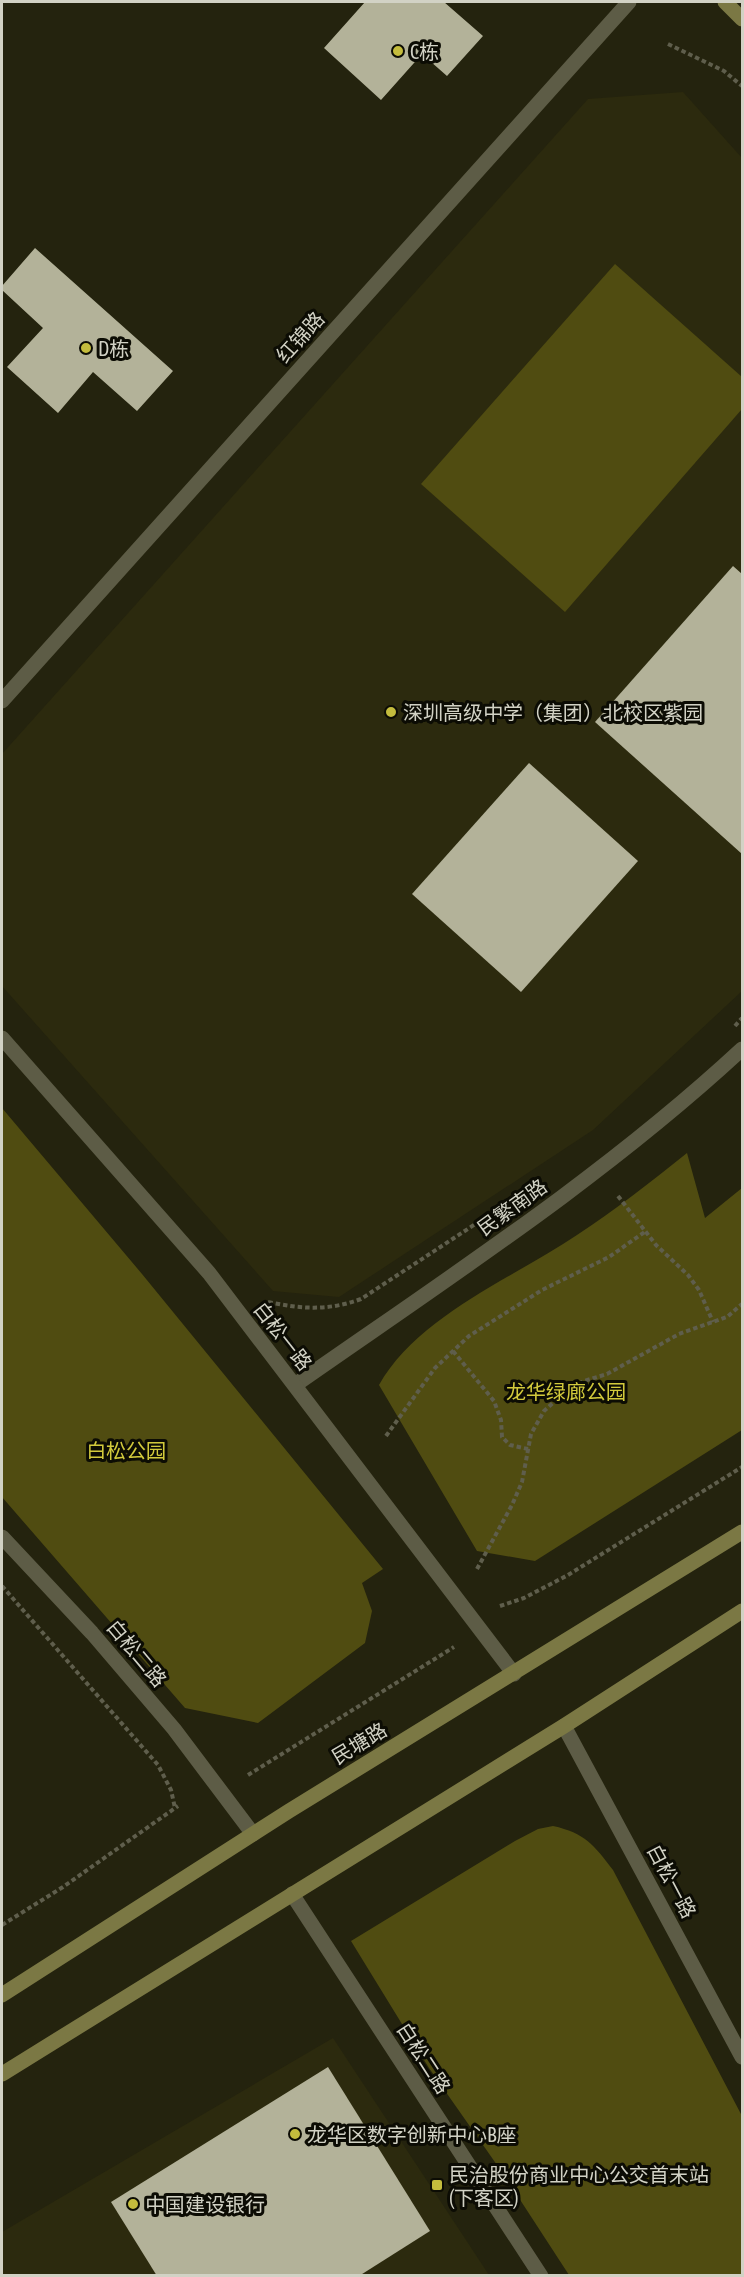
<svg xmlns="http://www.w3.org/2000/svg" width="744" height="2277" font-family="'Asap Condensed','Noto Sans SC',sans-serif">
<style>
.built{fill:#2c2a0e}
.green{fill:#504c11}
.building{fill:#b3b299}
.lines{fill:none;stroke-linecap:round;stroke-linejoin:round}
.path{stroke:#5f5e4c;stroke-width:4;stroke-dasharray:4.5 3;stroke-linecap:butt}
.minor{stroke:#5d5c46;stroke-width:15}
.tertiary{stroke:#5d5c46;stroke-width:15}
.secondary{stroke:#7b7844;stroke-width:15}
.poi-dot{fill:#c4bc3d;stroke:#0c0c04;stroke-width:2}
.labels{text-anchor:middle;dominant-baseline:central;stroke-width:6;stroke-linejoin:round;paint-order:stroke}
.poi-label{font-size:20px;fill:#d2d2c5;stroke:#0c0c04;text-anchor:start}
.street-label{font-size:20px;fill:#d2d2c5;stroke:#0c0c04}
.park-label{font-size:20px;fill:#d2ca3c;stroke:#0c0c04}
</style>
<rect width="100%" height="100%" fill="#24230e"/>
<g class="built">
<path d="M683,92L742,158V991L593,1130L339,1297L273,1291L2,986V754L588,99Z"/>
<path d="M333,2038L489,2275H2V2232Z"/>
</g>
<g class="green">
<path d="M615,264L742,377V409L565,612L421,484Z"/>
<path d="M2,1108L142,1274L383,1569L362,1583L372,1611L365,1643L258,1723L185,1708L2,1497Z"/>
<path d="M687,1153L705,1218L742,1188V1430L535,1561L477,1551L379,1385C418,1316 513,1278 577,1235C615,1210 651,1182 687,1153Z"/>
<path d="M553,1826C585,1833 594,1845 613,1870L742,2116V2275H569L504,2175L429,2068L351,1941L515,1841L538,1829Z"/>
</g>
<g class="building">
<path d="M365,2H444L483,36L447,76L422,54L381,100L324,48Z"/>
<path d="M35,248L173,371L137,411L93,372L58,413L7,367L43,328L2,290V286Z"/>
<path d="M733,566L742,574V854L595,722Z"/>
<path d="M529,763L638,861L521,992L412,894Z"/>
<path d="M328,2067L430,2231L359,2276H157L111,2202Z"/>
</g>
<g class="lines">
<g class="path">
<path d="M668,44L724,71L742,86"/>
<path d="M735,1026L742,1018"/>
<path d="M618,1196L656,1245L688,1275L699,1290L713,1322"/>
<path d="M268,1302C302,1309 328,1311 361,1299L512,1200"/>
<path d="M453,1351L494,1401L501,1420L502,1437L510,1445L528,1449"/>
<path d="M386,1436L435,1368L469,1336L542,1290L609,1257L646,1231"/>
<path d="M477,1569L512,1505L522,1482L531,1434L544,1411L565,1392L584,1381L607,1374L679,1334L727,1317L742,1304"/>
<path d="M2,1586L158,1765L171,1790L175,1808"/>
<path d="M500,1606L524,1598L568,1575L742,1467"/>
<path d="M248,1775L454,1647"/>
<path d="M2,1925L63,1887L178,1806"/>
</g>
<path class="minor" d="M295,1385C448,1278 605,1176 742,1049"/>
<g class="tertiary">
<path d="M2,701L629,2"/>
<path d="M2,1038L209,1273L514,1674"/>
<path d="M2,1537L92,1633L174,1729L253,1834"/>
<path d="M564,1726L742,2057"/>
<path d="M292,1894L541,2276"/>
</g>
<g class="secondary">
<path d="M725,2L742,19"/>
<path d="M2,1995L289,1811L742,1532"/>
<path d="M2,2074L564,1726L742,1611"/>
</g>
</g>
<g class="poi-dot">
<circle cx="398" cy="51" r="6"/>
<circle cx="86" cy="348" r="6"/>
<circle cx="391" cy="712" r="6"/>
<circle cx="295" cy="2134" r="6"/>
<rect x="431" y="2179" width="12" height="12" rx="3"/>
<circle cx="133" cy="2204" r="6"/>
</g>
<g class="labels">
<g class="poi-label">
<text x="410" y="51">C栋</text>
<text x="98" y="348">D栋</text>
<text x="403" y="712">深圳高级中学（集团）北校区紫园</text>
<text x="307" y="2134">龙华区数字创新中心B座</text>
<text x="449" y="2174">民治股份商业中心公交首末站<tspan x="449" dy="23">(下客区)</tspan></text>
<text x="145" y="2204">中国建设银行</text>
</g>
<g class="street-label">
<text transform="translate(300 337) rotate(-48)">红锦路</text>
<text transform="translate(512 1207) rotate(-36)">民繁南路</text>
<text transform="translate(283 1336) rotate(52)">白松一路</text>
<text transform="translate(137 1653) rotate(50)">白松二路</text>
<text transform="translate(359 1743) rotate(-31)">民塘路</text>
<text transform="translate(672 1881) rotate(62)">白松一路</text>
<text transform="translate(424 2058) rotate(57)">白松二路</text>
</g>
<g class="park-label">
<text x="566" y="1391">龙华绿廊公园</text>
<text x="126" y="1450">白松公园</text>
</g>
</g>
<rect width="744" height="2277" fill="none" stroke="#d2d2c5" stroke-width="6"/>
</svg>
